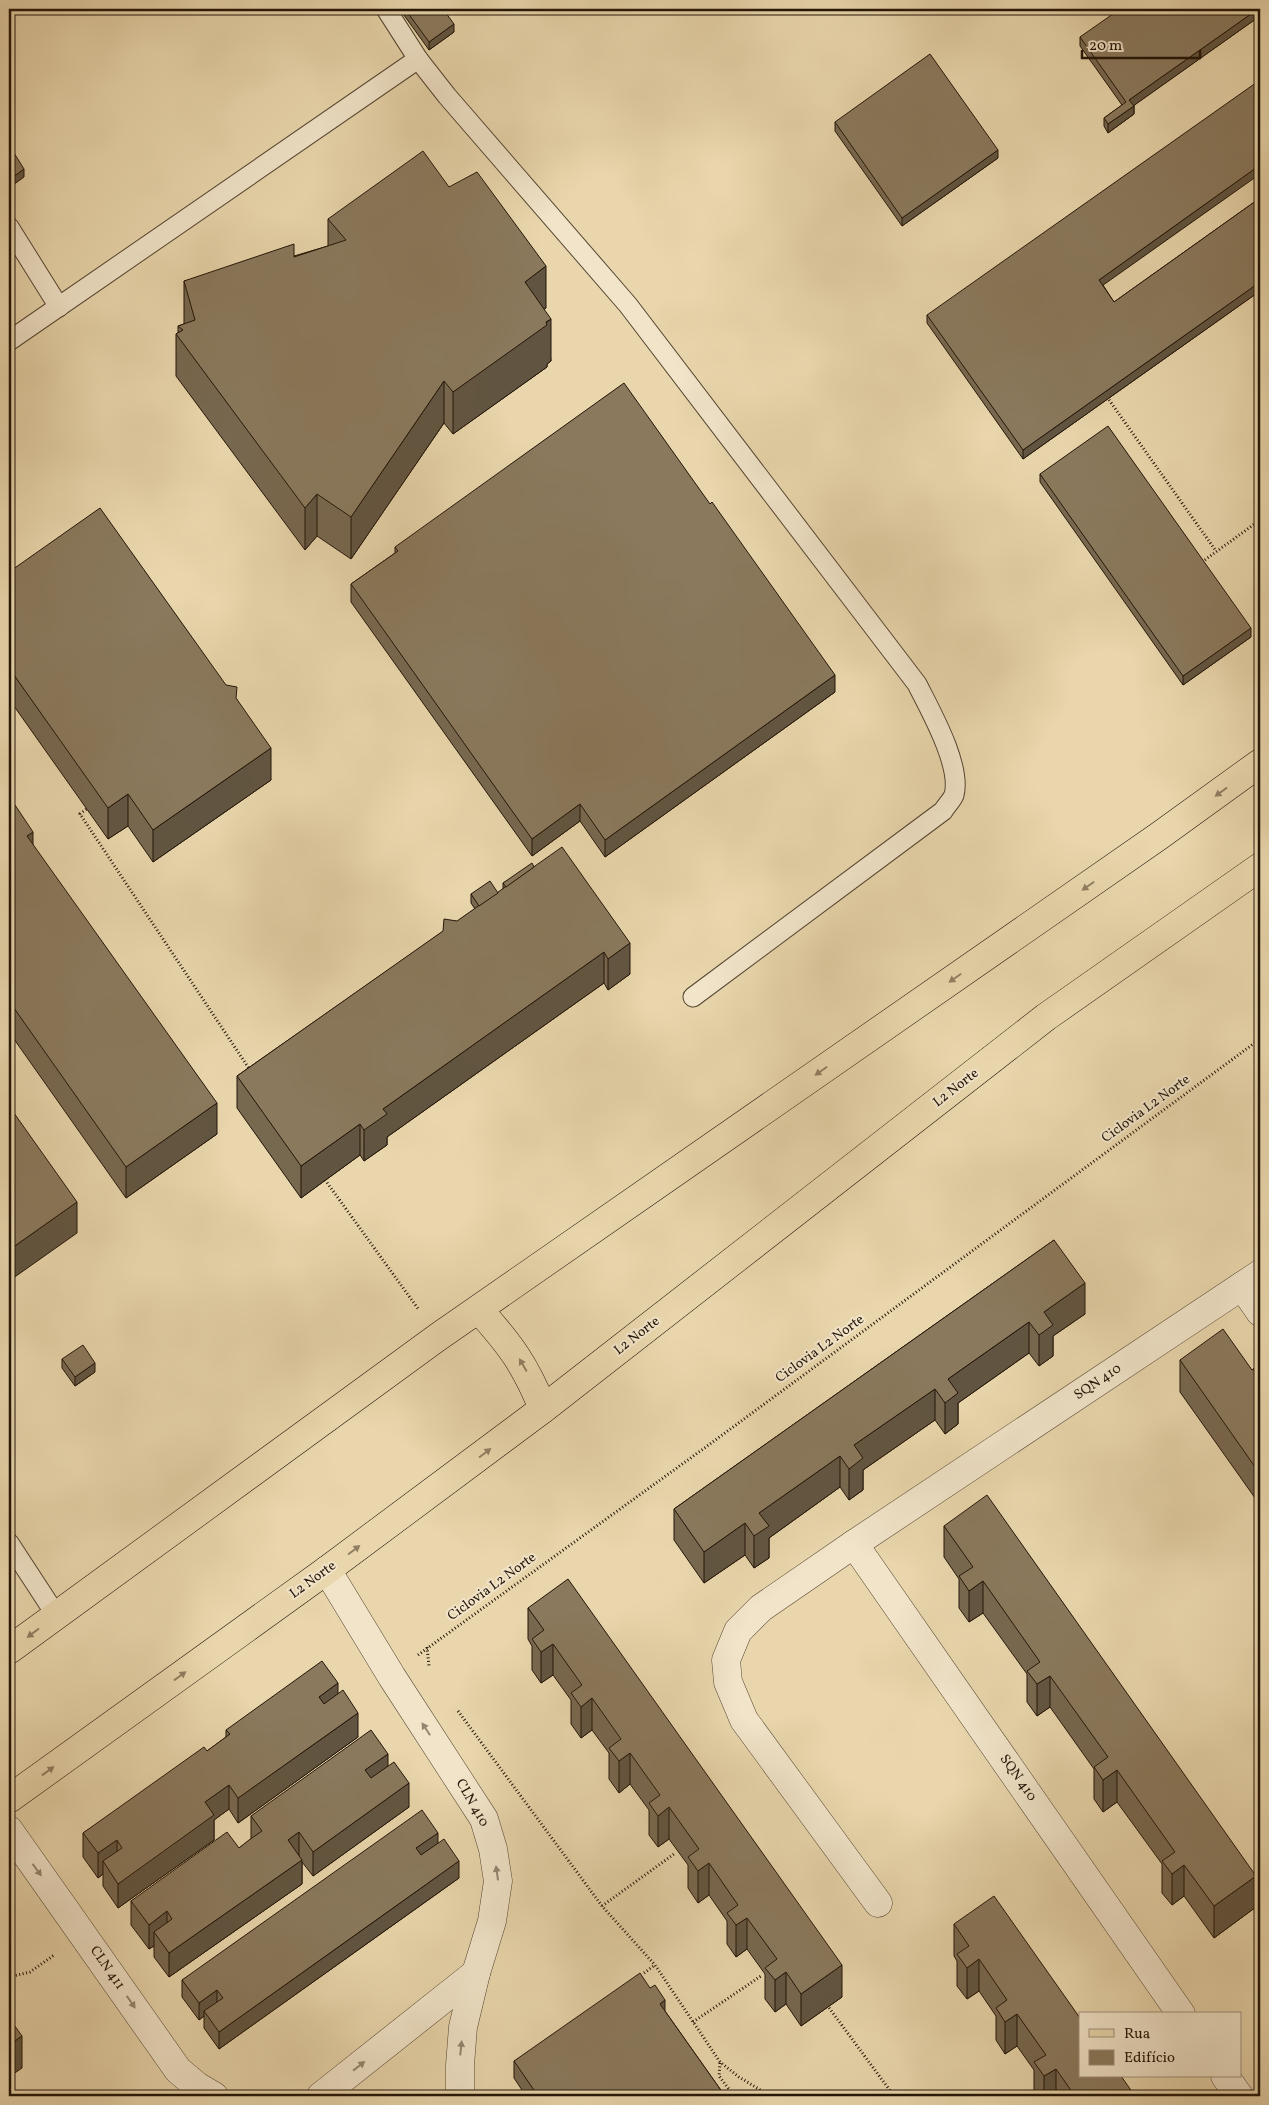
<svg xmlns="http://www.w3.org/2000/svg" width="1269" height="2105" font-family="Vollkorn,serif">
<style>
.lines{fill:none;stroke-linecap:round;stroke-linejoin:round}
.service-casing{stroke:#544531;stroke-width:21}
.minor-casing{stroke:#544531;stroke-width:29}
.tertiary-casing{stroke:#544531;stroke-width:29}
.primary-casing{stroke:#231508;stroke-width:29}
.path{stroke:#231508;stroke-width:3;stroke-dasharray:1 2.5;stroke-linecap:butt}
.service{stroke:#f1e4c9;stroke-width:19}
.minor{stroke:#f1e4c9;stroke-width:28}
.tertiary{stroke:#f1e4c9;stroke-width:28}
.primary{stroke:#e9d6ac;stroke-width:28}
.wall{fill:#776850;stroke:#231508}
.shaded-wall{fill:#615541;stroke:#231508}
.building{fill:#8a795d;stroke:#231508}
.oneway{fill:#907f62}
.oneway2{fill:#948772}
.labels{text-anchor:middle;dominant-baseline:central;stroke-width:4;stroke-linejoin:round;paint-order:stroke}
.street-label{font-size:14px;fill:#231508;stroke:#f1e4c9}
</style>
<rect width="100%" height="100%" fill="#e9d6ac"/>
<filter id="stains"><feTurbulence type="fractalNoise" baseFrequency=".004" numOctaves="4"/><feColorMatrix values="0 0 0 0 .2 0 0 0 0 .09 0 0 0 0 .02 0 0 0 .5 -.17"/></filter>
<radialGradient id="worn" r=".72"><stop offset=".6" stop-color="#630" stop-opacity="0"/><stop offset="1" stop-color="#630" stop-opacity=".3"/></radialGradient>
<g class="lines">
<defs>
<g id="service">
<path d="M386,9L418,59L447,96L628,305L917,684C930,710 962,766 954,795C952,800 946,806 943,811L693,997"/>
<path d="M9,227L59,307"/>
<path d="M9,341L418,59"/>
<path d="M9,1543L56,1615"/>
</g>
<g id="minor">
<path d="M1242,1286L1260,1312"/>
<path d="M854,1544L1181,2014"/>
<path d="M878,1903L744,1720L728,1682L726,1660L738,1631L761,1608L854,1544L1260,1274"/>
<path d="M1225,2076L1239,2096"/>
</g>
<g id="tertiary">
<path d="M327,1570L392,1677L484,1819L493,1849L498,1881L492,1921L476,1973L463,2027L460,2065V2096"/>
<path d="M9,1830L178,2070L197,2086L214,2096"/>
<path d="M321,2096L476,1973"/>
</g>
<g id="primary">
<path d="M479,1310C510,1344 526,1366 543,1409"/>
<path d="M9,1650L438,1337L1159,836L1260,763"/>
<path d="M9,1799L327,1570L543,1409L1046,1017L1260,867"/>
</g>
</defs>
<use href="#service" class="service-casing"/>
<use href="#minor" class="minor-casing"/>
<use href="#tertiary" class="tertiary-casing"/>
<use href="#primary" class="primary-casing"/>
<g class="path">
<path d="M1107,397L1216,551"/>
<path d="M1202,562L1260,520"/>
<path d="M89,807L80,814L250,1070"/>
<path d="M323,1177L419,1310"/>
<path d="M427,1647L429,1666"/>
<path d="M418,1655L710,1444L1260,1039"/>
<path d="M458,1711L602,1906L655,1965L720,2062L739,2077L770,2096"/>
<path d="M602,1906L674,1854"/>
<path d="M644,1973L655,1965"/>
<path d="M9,1977L30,1972L54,1955"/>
<path d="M827,2005L894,2096"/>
<path d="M693,2022L761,1976"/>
<path d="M720,2063L719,2076L734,2096"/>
</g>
<use href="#service" class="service"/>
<use href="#minor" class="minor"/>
<use href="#tertiary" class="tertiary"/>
<use href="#primary" class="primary"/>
</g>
<g class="wall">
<path d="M401,9H443L454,32L429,50L401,11Z"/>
<path d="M1260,9V16L1134,105V114L1108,133L1104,126V118L1122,105L1080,46V37Z"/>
<path d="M835,122L998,158L902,226L835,131Z"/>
<path d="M449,187L546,308L544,309L551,361L547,364V367L453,434L444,423L351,559L317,536L305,550L176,376V334L178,333V326L184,324V281L294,256L328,246V219Z"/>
<path d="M1260,198V291L1023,459L927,323V315L1103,285L1114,302Z"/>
<path d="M1040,474L1251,637L1183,685L1040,482Z"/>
<path d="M395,547L835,692L605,857L580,821L532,856L351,602V584L395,553Z"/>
<path d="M9,572L226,685L237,700L271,780L153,862L128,826L108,839L9,699Z"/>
<path d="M9,809L33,845L217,1134L126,1198L9,1032Z"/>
<path d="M534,867L630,974L608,990L604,983L387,1137V1145L364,1161L360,1155L301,1198L237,1108V1076L475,909L471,903V894L498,893L503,889V883Z"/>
<path d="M1054,1240L1085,1314L1053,1336V1356L1039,1366L1029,1353L958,1403V1424L945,1434L935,1420L863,1470V1490L849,1500L840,1487L769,1538V1558L754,1568L745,1555L704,1583L674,1540V1509Z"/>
<path d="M62,1359L95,1372L75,1386L62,1368Z"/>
<path d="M1180,1360L1252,1370L1260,1364V1505L1180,1392Z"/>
<path d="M944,1526L1256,1907L1214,1938L1184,1896L1172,1905L1162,1893V1864L1117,1802L1103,1812L1094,1799V1769L1050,1707L1037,1716L1027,1702V1674L983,1613L969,1622L959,1608V1579L944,1557Z"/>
<path d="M528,1608L842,1997L801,2026L786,2004L775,2012L765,1999V1974L747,1949L736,1957L727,1944V1921L709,1895L698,1903L688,1888V1865L669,1839L658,1847L649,1835V1810L630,1784L619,1793L609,1779V1753L592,1730L581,1738L571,1724V1700L553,1675L541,1683L532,1670V1646L528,1639Z"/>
<path d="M338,1694L358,1737L241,1821L238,1823L229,1809L214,1820V1840L118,1908L103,1886V1874L98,1878L83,1857V1833L207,1751L226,1737V1730Z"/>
<path d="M388,1766L409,1807L313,1876L302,1862V1884L169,1977L154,1957V1946L149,1949L131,1925V1901L239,1848L251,1839V1816Z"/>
<path d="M438,1843L459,1878L219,2049L204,2028V2016L199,2020L182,1997V1980Z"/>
<path d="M954,1924L1135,2096H1036L1034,2094V2070L1017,2046L1005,2054L996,2040V2016L979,1991L967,1999L957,1986V1961L954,1956Z"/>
<path d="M665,2011L725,2096H526L514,2078V2061Z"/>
</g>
<g class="shaded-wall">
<path d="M1258,9H1260V16L1129,109V100Z"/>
<path d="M454,24V32L429,50V42Z"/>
<path d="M1134,106V114L1108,133V124Z"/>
<path d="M998,150V158L902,226V218Z"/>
<path d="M1260,165V174L1099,288V280Z"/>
<path d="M24,169V177L9,188V180Z"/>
<path d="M546,266V308L525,324V282Z"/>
<path d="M1260,282V291L1023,459V450Z"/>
<path d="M551,319V361L547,364V367L453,434V392Z"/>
<path d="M444,381V423L351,559V517Z"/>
<path d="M317,494V536L305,550V508Z"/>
<path d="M1251,628V637L1183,685V676Z"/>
<path d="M835,675V692L605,857V840Z"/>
<path d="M271,748V780L153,862V830Z"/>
<path d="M128,794V826L108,839V808Z"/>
<path d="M580,804V821L532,856V839Z"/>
<path d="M33,832V863L27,836Z"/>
<path d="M630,943V974L608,990V959Z"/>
<path d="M604,952V983L387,1137V1145L364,1161V1130L383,1109Z"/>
<path d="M217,1103V1134L126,1198V1167Z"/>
<path d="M360,1124V1155L301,1198V1166Z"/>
<path d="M77,1202V1233L9,1281V1250Z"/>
<path d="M1085,1283V1314L1053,1336V1356L1039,1366V1335L1044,1312Z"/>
<path d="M1029,1322V1353L958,1403V1424L945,1434V1403L948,1379Z"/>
<path d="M95,1363V1372L75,1386V1377Z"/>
<path d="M935,1389V1420L863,1470V1490L849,1500V1469L854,1445Z"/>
<path d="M840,1456V1487L769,1538V1558L754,1568V1536L759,1513Z"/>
<path d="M745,1523V1555L704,1583V1552Z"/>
<path d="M983,1581V1613L969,1622V1591Z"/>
<path d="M553,1644V1675L541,1683V1652Z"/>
<path d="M1050,1676V1707L1037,1716V1684Z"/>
<path d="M338,1683V1708L319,1722V1697Z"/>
<path d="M592,1698V1730L581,1738V1707Z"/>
<path d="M358,1713V1737L238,1823V1798Z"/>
<path d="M630,1753V1784L619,1793V1761Z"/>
<path d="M388,1754V1778L365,1794V1770Z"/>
<path d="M1117,1770V1802L1103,1812V1780Z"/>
<path d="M409,1783V1807L313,1876V1852Z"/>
<path d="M229,1785V1809L214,1820V1840L118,1908V1884L205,1802Z"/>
<path d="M669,1807V1839L658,1847V1816Z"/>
<path d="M299,1832V1857L288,1840Z"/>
<path d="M438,1833V1850L416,1865V1848Z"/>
<path d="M117,1840V1865L103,1861V1874L98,1878V1853Z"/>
<path d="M302,1860V1884L169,1977V1953Z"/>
<path d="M459,1861V1878L219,2049V2032Z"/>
<path d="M709,1863V1895L698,1903V1871Z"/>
<path d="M1184,1865V1896L1172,1905V1874Z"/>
<path d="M1256,1876V1907L1214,1938V1906Z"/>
<path d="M167,1911V1936L154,1932V1946L149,1949V1925Z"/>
<path d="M747,1918V1949L736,1957V1925Z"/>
<path d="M979,1959V1991L967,1999V1968Z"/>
<path d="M842,1965V1997L801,2026V1994Z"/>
<path d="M786,1972V2004L775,2012V1980Z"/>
<path d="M217,1990V2007L204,2011V2016L199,2020V2003Z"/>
<path d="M665,2000V2017L660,2004Z"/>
<path d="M1017,2014V2046L1005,2054V2022Z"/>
<path d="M22,2036V2068L9,2077V2045Z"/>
<path d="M1056,2069V2096H1044V2076Z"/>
</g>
<g class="building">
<path d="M405,9H443L454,24L429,42Z"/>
<path d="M1120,9H1258L1129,100L1134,106L1108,124L1104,118L1126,102L1080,37Z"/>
<path d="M930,54L998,150L902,218L835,122Z"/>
<path d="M1260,80V165L1099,280L1114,302L1260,198V282L1023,450L927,315Z"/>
<path d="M9,145L24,169L9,180Z"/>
<path d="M423,151L449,187L477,172L546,266L525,282L551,319L546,322L547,325L453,392L444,381L351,517L317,494L305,508L176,334L183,330L178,326L195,320L184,281L294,244V257L346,240L328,219Z"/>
<path d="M624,383L710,504L712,502L835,675L605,840L580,804L532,839L351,584L398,551L395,547Z"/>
<path d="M1108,426L1251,628L1183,676L1040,474Z"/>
<path d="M100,508L226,685L237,687L236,698L271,748L153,830L128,794L108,808L9,668V572Z"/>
<path d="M15,805L33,832L27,836L217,1103L126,1167L9,1001V809Z"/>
<path d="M562,847L630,943L608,959L604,952L383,1109L387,1114L364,1130L360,1124L301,1166L237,1076L443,931L444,919L457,921Z"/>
<path d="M532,863L534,867L506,887L503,883Z"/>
<path d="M490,881L498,893L479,906L471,894Z"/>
<path d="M9,1106L77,1202L9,1250Z"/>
<path d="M1054,1240L1085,1283L1044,1312L1053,1325L1039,1335L1029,1322L948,1379L958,1393L945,1403L935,1389L854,1445L863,1458L849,1469L840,1456L759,1513L769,1526L754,1536L745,1523L704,1552L674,1509Z"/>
<path d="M1223,1329L1252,1370L1260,1364V1474L1180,1360Z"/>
<path d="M83,1345L95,1363L75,1377L62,1359Z"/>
<path d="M987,1495L1256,1876L1214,1906L1184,1865L1172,1874L1162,1861L1175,1852L1117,1770L1103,1780L1094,1767L1108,1757L1050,1676L1037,1684L1027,1671L1040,1662L983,1581L969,1591L959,1576L973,1567L944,1526Z"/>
<path d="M568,1579L842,1965L801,1994L786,1972L775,1980L765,1968L777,1959L747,1918L736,1925L727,1913L738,1905L709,1863L698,1871L688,1857L699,1849L669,1807L658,1816L649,1803L660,1795L630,1753L619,1761L609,1748L621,1739L592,1698L581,1707L571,1693L582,1685L553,1644L541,1652L532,1639L544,1630L528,1608Z"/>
<path d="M322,1661L338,1683L319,1697L324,1704L343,1690L358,1713L241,1796L238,1798L229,1785L205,1802L214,1815L118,1884L103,1861L122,1848L117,1840L98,1853L83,1833L204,1747L207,1751L230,1734L226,1730Z"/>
<path d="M371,1730L388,1754L365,1770L371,1778L394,1762L409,1783L313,1852L299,1832L288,1840L302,1860L169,1953L154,1932L172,1919L167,1911L149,1925L131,1901L227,1832L239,1848L249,1840L262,1831L251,1816Z"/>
<path d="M422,1810L438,1833L416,1848L421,1855L444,1839L459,1861L219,2032L204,2011L223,1998L217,1990L199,2003L182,1980Z"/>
<path d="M994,1896L1080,2018V2076H1121L1135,2096H1075L1056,2069L1044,2076L1034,2062L1046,2055L1017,2014L1005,2022L996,2008L1007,2000L979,1959L967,1968L957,1954L969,1946L954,1924Z"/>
<path d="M640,1973L650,1988L655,1985L665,2000L660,2004L725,2096H538L514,2061Z"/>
<path d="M9,2018L22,2036L9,2045Z"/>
</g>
<defs><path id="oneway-solid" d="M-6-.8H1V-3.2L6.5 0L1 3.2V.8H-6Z" transform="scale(1.25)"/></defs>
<g class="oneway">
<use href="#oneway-solid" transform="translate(1221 792) rotate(144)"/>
<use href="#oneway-solid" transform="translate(1088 886) rotate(145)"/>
<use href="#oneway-solid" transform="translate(955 978) rotate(145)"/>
<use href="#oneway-solid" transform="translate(821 1071) rotate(145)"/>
<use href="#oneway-solid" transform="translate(523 1365) rotate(-120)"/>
<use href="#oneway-solid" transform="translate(485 1453) rotate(-37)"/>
<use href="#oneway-solid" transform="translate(354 1550) rotate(-37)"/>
<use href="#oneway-solid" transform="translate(33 1633) rotate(143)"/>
<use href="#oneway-solid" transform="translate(180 1676) rotate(-36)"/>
<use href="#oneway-solid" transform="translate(48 1771) rotate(-36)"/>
</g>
<g class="oneway2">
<use href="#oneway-solid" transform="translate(426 1729) rotate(-123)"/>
<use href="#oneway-solid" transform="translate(37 1870) rotate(54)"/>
<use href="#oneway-solid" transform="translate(497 1873) rotate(-98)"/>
<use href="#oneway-solid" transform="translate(131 2002) rotate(55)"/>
<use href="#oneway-solid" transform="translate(461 2048) rotate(-84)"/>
<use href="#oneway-solid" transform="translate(359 2066) rotate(-38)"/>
</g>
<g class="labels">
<g class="street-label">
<text transform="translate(956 1088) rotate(-38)">L2 Norte</text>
<text transform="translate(1146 1109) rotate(-36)">Ciclovia L2 Norte</text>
<text transform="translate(637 1336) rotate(-38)">L2 Norte</text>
<text transform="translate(820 1349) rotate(-36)">Ciclovia L2 Norte</text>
<text transform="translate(1098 1382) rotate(-34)">SQN 410</text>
<text transform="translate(313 1580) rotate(-36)">L2 Norte</text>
<text transform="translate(492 1587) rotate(-36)">Ciclovia L2 Norte</text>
<text transform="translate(1018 1778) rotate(55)">SQN 410</text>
<text transform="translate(472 1803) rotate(60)">CLN 410</text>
<text transform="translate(107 1968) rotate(55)">CLN 411</text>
</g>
</g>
<rect width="1269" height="2105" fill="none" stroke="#e9d6ac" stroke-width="30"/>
<rect x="10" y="10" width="1249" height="2085" fill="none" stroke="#231508" stroke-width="2.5"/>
<rect x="15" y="15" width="1239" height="2075" fill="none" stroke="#231508"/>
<rect x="1079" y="2012" width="162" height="65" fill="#f1e4c9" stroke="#9f917c"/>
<rect x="1089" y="2029" width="25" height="8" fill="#e9d6ac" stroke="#9f917c"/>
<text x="1124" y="2038" font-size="15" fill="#231508">Rua</text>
<rect x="1089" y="2050" width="25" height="15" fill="#8a795d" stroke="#9f917c"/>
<text x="1124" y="2062" font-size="15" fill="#231508">Edifício</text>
<path d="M1082 50v8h118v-8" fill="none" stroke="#231508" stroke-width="2.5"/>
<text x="1089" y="50" font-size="15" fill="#231508" stroke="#f1e4c9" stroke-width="4" paint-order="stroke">20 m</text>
<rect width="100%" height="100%" filter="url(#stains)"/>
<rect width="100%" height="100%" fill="url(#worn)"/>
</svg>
